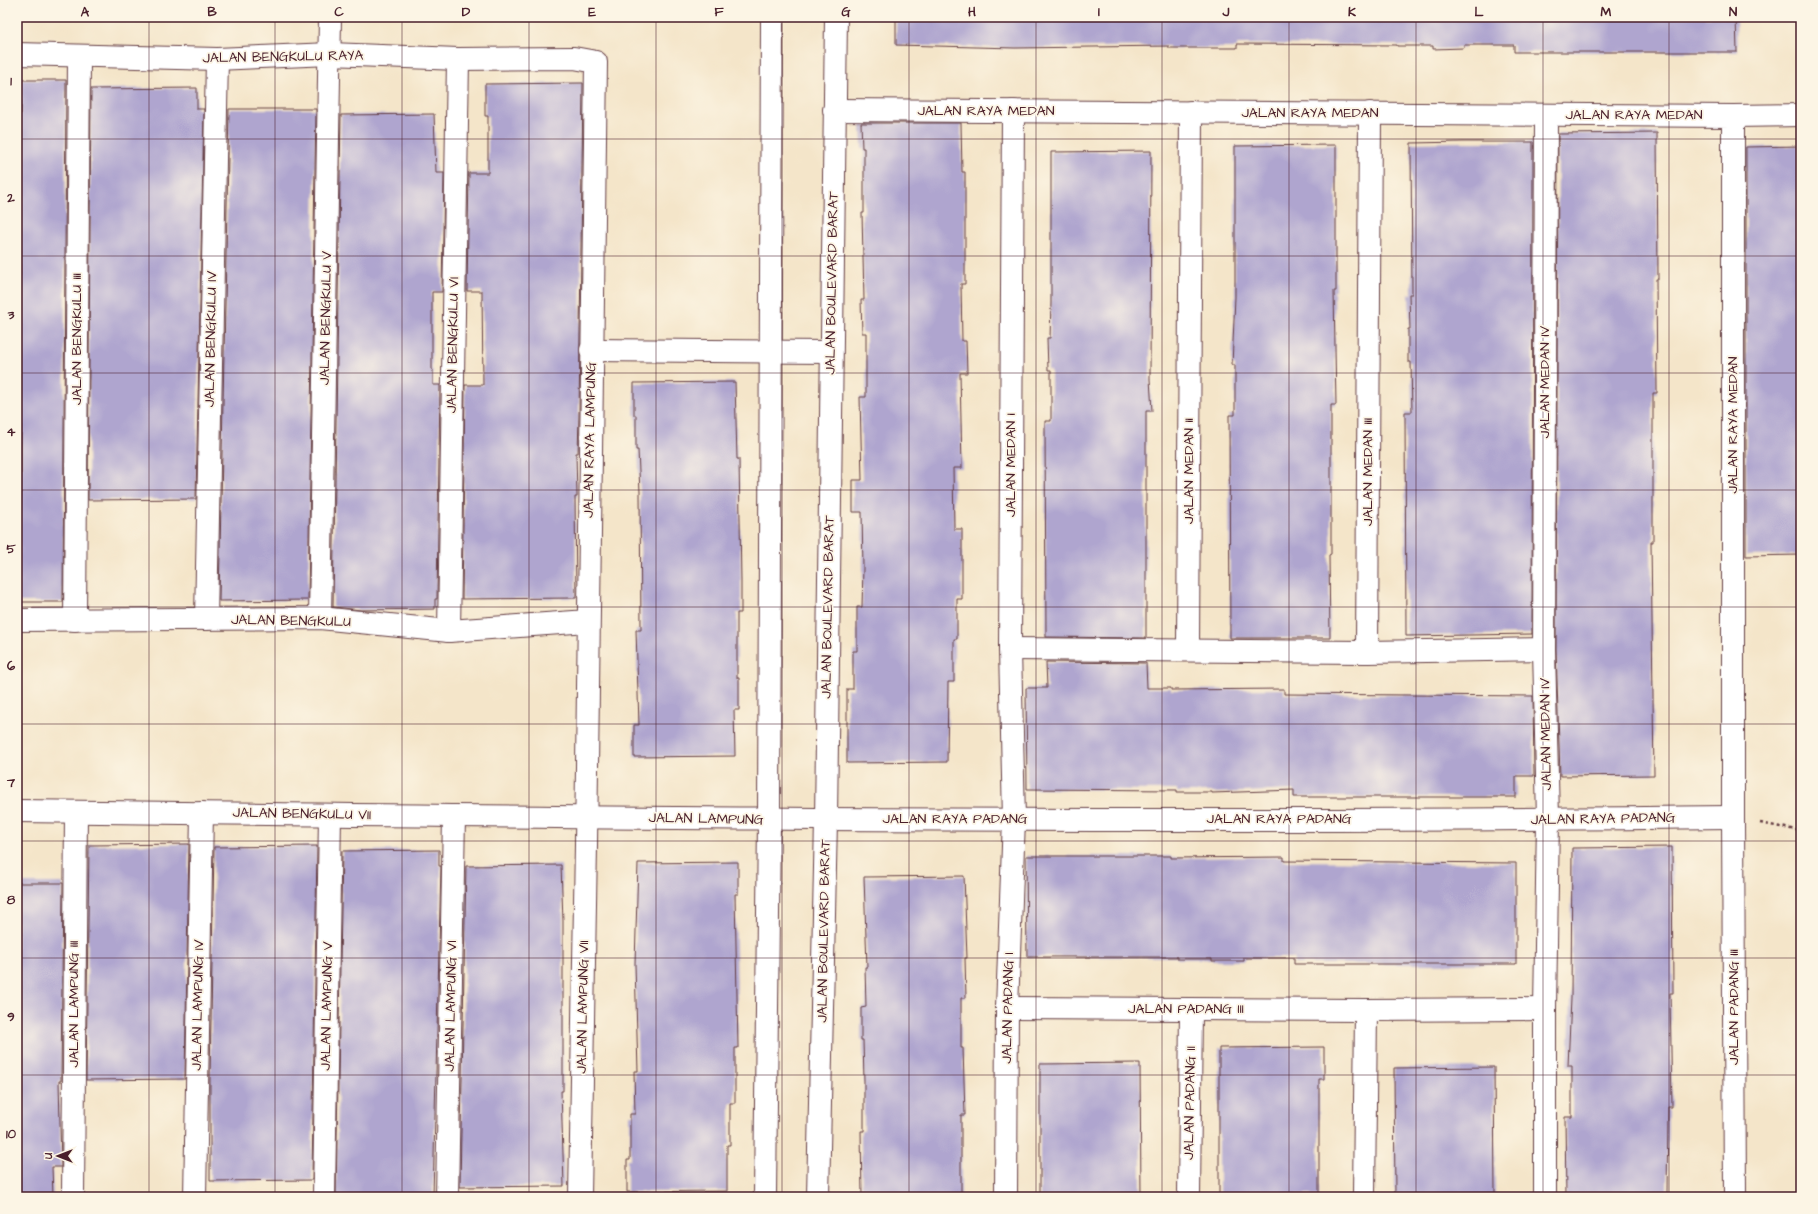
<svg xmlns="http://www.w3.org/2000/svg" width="1818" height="1214" font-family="'Architects Daughter',sans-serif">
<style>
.building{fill:#afa5cf}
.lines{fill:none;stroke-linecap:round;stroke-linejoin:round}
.street-casing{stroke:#643d43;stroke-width:24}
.path{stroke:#643d43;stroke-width:2.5;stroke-dasharray:3 3;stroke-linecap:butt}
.street{stroke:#fff;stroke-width:22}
.grid{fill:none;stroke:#4a1f2b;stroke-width:1;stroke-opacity:0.55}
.labels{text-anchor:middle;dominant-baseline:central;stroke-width:3.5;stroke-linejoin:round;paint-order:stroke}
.street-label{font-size:14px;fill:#4a1f2b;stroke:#fcf5e5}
.neatline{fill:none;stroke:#4a1f2b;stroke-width:1.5}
.grid-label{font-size:13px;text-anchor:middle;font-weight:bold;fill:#4a1f2b}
</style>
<rect width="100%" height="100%" fill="#fcf5e5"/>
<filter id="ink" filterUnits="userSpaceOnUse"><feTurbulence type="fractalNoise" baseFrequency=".025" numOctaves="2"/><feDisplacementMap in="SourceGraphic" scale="8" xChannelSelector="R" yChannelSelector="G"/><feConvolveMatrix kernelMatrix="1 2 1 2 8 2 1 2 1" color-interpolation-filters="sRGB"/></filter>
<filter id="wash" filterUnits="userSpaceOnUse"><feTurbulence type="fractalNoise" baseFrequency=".012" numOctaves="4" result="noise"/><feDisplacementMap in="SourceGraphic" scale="16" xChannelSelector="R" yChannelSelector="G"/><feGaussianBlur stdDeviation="0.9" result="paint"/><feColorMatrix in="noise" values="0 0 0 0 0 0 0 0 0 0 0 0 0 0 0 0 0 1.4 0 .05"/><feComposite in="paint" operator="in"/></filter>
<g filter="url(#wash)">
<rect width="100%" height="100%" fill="#f4e5c9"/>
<g id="blocks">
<g class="building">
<path d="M896,17H1736L1737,52H1514V45H1464V48L1433,49V46H1397V45L1237,44V48H1169V46L1015,48L896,45Z"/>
<path d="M21,80H66L63,602H17L21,491V399H17V366H19L17,276H20L18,114H21Z"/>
<path d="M583,83L579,416L578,453H576L577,497H575L576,598L462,599L465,385H483L482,291H467L469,173H488V116H485V84Z"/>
<path d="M197,88V109H204L196,499L88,500L91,89Z"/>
<path d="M229,109H316L308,600L219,601Z"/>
<path d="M434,114L436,173H444L442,292H432V370H433V385H440L437,599H435V609L361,610L333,607L341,115Z"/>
<path d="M861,123H961L962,172H965V284H961L962,341H966L967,373H960L962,468H953L954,529H962V599H957V639H954V682H948L947,762L847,763V689H853V651H857V607H862L863,568L862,512H853V480H862L860,397H866V333H862L861,300H864L862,213H864V148H862Z"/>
<path d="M1657,133L1658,279H1656L1657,393H1653V542H1651L1654,775L1560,776L1556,649L1558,134Z"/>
<path d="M1463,142H1533L1532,634L1406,636L1405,412H1412L1411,362H1408V329H1410L1409,294H1412L1411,143Z"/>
<path d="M1336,145V291H1334L1336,405H1331V554L1329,555L1330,638H1230L1229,415H1235V365H1232L1235,297V146Z"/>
<path d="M1801,146V555L1746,556V147Z"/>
<path d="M1151,151L1150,379L1152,411H1146V638L1046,637L1045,421H1051V370H1048L1047,338H1050L1051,303V152Z"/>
<path d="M735,382L737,459H739L741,581V613H737V678H739V710H734L735,756L634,757V725H639L636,630H641L640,492L638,450H636V415H634V383Z"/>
<path d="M1046,662L1146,663L1147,688H1171V690L1284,689V694L1533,696L1534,776H1516V797H1294V790L1212,793V792H1177V790L1027,789L1026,688H1047Z"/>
<path d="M189,844L185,1079L86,1080L89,845Z"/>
<path d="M317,846L312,1180L210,1181V1079L214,847Z"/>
<path d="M1672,847L1673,993H1670L1672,1107H1668L1667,1197H1566L1565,1117H1572V1066H1568L1571,999L1572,848Z"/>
<path d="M439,850V866H441L433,1197H336L342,851Z"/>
<path d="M1026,856H1171V858L1284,857V861L1516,863V964H1294V958H1244V961H1212V959H1177V957H1027Z"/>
<path d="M738,862V894H735L738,1048H735V1103H730V1145H727V1191L627,1192V1160H630V1114H635L634,1071H638L635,964L638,863Z"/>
<path d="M561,865L563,921V1091H561L564,1186L460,1187L466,866Z"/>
<path d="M964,876L967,958H965L966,998H961V1048H963L965,1115H961V1197H862L861,1131H864V1081L863,1040H861V1008L866,1007L865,967H867L864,877Z"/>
<path d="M17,883H63L61,1081H59L61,1167H52L53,1197H17Z"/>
<path d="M1324,1047V1079H1319V1195L1219,1196V1048Z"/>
<path d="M1140,1063L1141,1197H1040V1064Z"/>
<path d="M1494,1067L1495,1197H1395L1394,1068Z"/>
</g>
</g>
</g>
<g filter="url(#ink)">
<use href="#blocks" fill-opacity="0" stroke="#643d43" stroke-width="1"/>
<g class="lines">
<defs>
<g id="street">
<path d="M17,54L217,59L330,54L458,59L574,58L596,62L586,845L580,1197"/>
<path d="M834,110L1733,116V817L1735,1197"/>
<path d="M1733,116L1801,115"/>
<path d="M591,350L831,352"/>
<path d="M320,618L330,17"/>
<path d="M206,619L217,59"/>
<path d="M17,620L320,618L449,631L588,621"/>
<path d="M75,620L79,57"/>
<path d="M449,631L458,59"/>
<path d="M1010,649L1367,652L1544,649"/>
<path d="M1188,650L1191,112"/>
<path d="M1367,652L1370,113"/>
<path d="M17,811C589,818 1161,824 1733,817"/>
<path d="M1007,1008L1366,1010L1545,1009"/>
<path d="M73,1197L76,812"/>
<path d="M195,1197L202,813"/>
<path d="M324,1197L330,815"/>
<path d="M447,1197L454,816"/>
<path d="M765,1197L769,819L772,17"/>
<path d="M818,1197L826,820L836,17"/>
<path d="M1006,1197L1007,1008L1014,819L1010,649L1013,111"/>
<path d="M1189,1197L1191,1009"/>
<path d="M1364,1197L1366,1010"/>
<path d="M1545,1197V1009L1548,819L1544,649L1546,115"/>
</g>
</defs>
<use href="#street" class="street-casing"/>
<path class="path" d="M1760,823L1801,831"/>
<use href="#street" class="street"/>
</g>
</g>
<path class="grid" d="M149,17V1197M275,17V1197M402,17V1197M529,17V1197M656,17V1197M782,17V1197M909,17V1197M1036,17V1197M1162,17V1197M1289,17V1197M1416,17V1197M1543,17V1197M1669,17V1197M17,139H1801M17,256H1801M17,373H1801M17,490H1801M17,607H1801M17,724H1801M17,841H1801M17,958H1801M17,1075H1801"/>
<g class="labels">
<g class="street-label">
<text transform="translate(283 57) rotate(-1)">JALAN BENGKULU RAYA</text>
<text x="986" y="111">JALAN RAYA MEDAN</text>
<text x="1310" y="113">JALAN RAYA MEDAN</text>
<text x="1634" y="115">JALAN RAYA MEDAN</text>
<text transform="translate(832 283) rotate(-89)">JALAN BOULEVARD BARAT</text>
<text transform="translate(326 318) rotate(-89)">JALAN BENGKULU V</text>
<text transform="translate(77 339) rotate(-90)">JALAN BENGKULU III</text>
<text transform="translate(211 339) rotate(-89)">JALAN BENGKULU IV</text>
<text transform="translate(453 345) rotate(-89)">JALAN BENGKULU VI</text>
<text transform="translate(1545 382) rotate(-90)">JALAN MEDAN IV</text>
<text transform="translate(1733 425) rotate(-90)">JALAN RAYA MEDAN</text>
<text transform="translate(590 440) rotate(-89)">JALAN RAYA LAMPUNG</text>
<text transform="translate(1011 465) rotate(-90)">JALAN MEDAN I</text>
<text transform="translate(1189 471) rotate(-90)">JALAN MEDAN II</text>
<text transform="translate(1368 472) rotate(-90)">JALAN MEDAN III</text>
<text transform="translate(828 607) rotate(-89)">JALAN BOULEVARD BARAT</text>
<text transform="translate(291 621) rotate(1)">JALAN BENGKULU</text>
<text transform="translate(1546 734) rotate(-91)">JALAN MEDAN IV</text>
<text transform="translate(302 814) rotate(1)">JALAN BENGKULU VII</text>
<text transform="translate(706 819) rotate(1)">JALAN LAMPUNG</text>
<text x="955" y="819">JALAN RAYA PADANG</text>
<text x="1279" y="819">JALAN RAYA PADANG</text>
<text transform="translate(1603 819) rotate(-1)">JALAN RAYA PADANG</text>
<text transform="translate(824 931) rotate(-89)">JALAN BOULEVARD BARAT</text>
<text transform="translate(74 1004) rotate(-90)">JALAN LAMPUNG III</text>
<text transform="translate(198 1005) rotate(-89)">JALAN LAMPUNG IV</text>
<text transform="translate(327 1006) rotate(-89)">JALAN LAMPUNG V</text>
<text transform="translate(451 1006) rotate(-89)">JALAN LAMPUNG VI</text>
<text transform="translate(583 1007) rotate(-89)">JALAN LAMPUNG VII</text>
<text transform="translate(1734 1007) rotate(-90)">JALAN PADANG III</text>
<text transform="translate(1008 1008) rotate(-89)">JALAN PADANG I</text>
<text x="1186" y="1009">JALAN PADANG III</text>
<text transform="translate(1190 1103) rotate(-89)">JALAN PADANG II</text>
</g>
</g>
<rect width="1818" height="1214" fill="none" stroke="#fcf5e5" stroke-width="44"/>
<g transform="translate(58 1156) rotate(270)" stroke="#fcf5e5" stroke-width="3" paint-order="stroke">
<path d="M0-3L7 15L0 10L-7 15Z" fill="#4a1f2b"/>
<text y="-6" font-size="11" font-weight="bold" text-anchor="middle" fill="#4a1f2b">U</text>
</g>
<rect x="22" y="22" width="1774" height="1170" class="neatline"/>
<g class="grid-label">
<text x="85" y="16">A</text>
<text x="212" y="16">B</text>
<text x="339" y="16">C</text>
<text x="466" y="16">D</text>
<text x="592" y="16">E</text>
<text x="719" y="16">F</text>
<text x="846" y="16">G</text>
<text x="972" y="16">H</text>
<text x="1099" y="16">I</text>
<text x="1226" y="16">J</text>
<text x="1352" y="16">K</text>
<text x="1479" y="16">L</text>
<text x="1606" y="16">M</text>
<text x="1733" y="16">N</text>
<text x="11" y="85">1</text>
<text x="11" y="202">2</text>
<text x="11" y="319">3</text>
<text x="11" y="436">4</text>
<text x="11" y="553">5</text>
<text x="11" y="670">6</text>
<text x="11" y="787">7</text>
<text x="11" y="904">8</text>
<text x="11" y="1021">9</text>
<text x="11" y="1138">10</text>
</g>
</svg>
